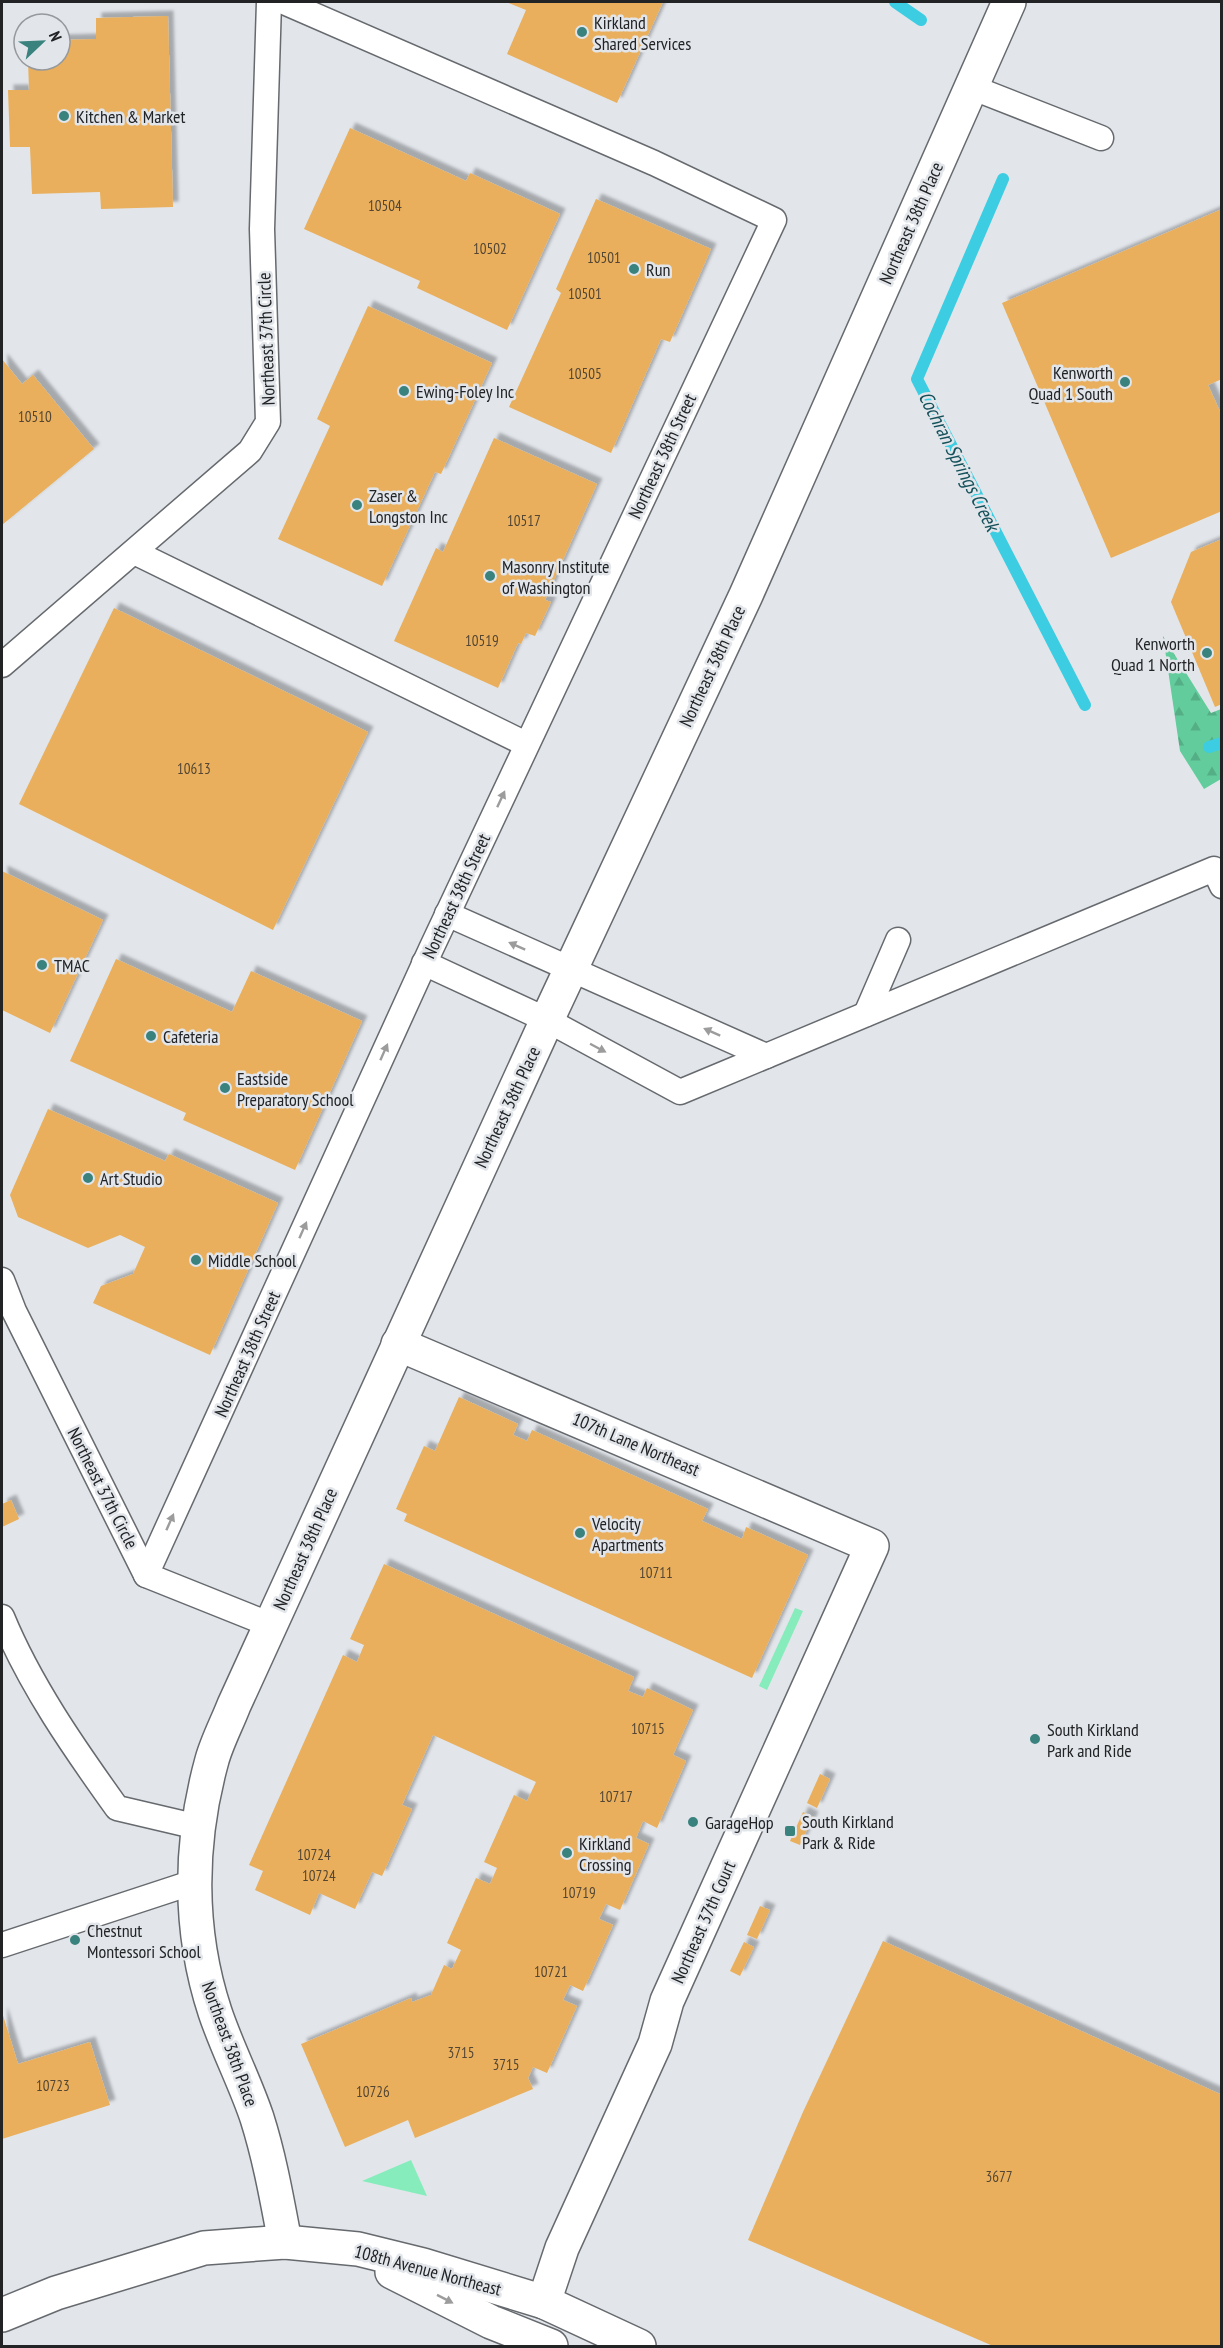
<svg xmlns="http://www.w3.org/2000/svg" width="1223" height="2348" font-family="'PT Sans Narrow',sans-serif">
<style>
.green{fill:#86ecbb}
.forest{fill:url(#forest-firs)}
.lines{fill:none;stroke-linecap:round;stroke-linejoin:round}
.stream{stroke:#3dcde2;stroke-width:12}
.building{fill:#e9af5c;filter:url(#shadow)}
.lane-casing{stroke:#666a6e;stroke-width:27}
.street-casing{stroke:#666a6e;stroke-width:36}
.secondary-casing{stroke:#666a6e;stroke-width:36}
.lane{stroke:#fff;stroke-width:24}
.street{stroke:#fff;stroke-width:33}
.secondary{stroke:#fff;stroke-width:33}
.oneway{fill:#9c9c9d}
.poi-dot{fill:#3a827e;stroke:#e2e6eb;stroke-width:2}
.labels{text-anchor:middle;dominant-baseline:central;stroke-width:5;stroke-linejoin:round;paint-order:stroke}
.number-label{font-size:15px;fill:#544633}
.poi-label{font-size:18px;fill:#222325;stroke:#e2e6eb;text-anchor:start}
.street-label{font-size:18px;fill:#222325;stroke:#e2e6eb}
.water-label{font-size:20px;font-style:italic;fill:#15515a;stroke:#e2e6eb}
</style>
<defs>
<pattern id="forest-firs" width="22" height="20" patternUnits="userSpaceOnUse" patternTransform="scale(1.5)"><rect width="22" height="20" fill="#62cc9c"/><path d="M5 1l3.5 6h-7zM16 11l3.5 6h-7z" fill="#55af86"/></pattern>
<filter id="shadow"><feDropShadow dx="5.5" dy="-5.5" stdDeviation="1.5" flood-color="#0004"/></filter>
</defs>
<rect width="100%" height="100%" fill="#e2e6eb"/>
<g class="green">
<path d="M795,1608L803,1611L767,1690L759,1686Z"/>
<path d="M411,2160L427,2196L362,2181Z"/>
</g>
<path class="forest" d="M1163,636L1211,713L1221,709V779L1204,789L1180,751Z"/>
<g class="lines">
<g class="stream">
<path d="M895,2L921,20"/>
<path d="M1003,179L917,379L1085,705"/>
<path d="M1209,747L1222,743"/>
</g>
</g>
<g class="building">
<path d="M506,2H663L617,103L507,54L526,10Z"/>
<path d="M168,16L173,207L101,209L100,192L32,194L30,147H10L8,90H29L28,60H60V40L96,39V18Z"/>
<path d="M350,128L466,181L470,173L560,214L507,330L417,288L420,281L304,229Z"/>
<path d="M596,199L711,249L670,342L661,339L611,453L509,407L561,293L556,289Z"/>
<path d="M1222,209V379L1208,385L1222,416V511L1111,558L1002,303Z"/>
<path d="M368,306L492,363L441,474L435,472L382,586L278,539L330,426L317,419Z"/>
<path d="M2,359L22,384L33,375L94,449L2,525Z"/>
<path d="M494,438L597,484L545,600L551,602L535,636L526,633L521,644L518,643L498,688L394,641L436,548L443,552Z"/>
<path d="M1222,539V704L1215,707L1171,602L1191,552Z"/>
<path d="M114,608L368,732L273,930L19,804Z"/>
<path d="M2,871L103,920L50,1033L2,1010Z"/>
<path d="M116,959L232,1012L251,971L362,1021L295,1170L183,1120L186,1113L70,1061Z"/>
<path d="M48,1109L165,1161L169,1154L278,1203L210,1355L93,1303L101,1286L133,1274L145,1247L120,1235L88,1248L18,1217L10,1195Z"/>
<path d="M459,1397L518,1424L513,1435L527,1441L532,1430L708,1509L702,1521L742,1539L746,1527L808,1555L752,1678L404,1521L407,1514L396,1509L424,1446L435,1451Z"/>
<path d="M11,1500L19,1519L2,1527V1504Z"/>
<path d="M384,1564L634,1677L628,1691L643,1697L647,1688L693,1710L673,1755L686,1761L657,1828L643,1821L636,1838L649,1844L620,1910L606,1904L599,1919L613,1925L583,1991L570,1985L563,2000L577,2006L547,2073L533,2067L528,2078L533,2089L415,2138L408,2120L345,2147L301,2044L411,1998L412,2002L431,1995L444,1965L452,1969L461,1950L447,1943L476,1878L490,1884L497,1868L484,1862L514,1795L527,1801L536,1782L433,1735L402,1805L412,1809L382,1876L372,1872L355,1909L319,1893L310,1915L255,1890L263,1871L249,1865L343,1655L357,1662L364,1645L350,1639Z"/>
<path d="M820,1774L830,1779L817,1808L807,1803Z"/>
<path d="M803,1812L813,1817L800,1845L790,1841Z"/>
<path d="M760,1906L770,1910L757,1939L747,1935Z"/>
<path d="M883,1941L1222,2095V2346H993L748,2240L803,2112Z"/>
<path d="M744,1942L754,1947L740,1976L730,1971Z"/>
<path d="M2,2012L18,2064L90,2042L110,2105L2,2139Z"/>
</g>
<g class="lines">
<defs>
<g id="lane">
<path d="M971,87L1101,138"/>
<path d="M134,552L526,744"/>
<path d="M2,665L250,451L268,422L262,229L269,2"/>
<path d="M447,914L766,1056"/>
<path d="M424,963L547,1020L680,1092L1214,869L1222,886"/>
<path d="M866,1014L898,940"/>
<path d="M2,1280L14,1311L146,1575L271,1625"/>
<path d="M146,1575L431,949L774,220L654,163L284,2"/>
<path d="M2,1617C30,1685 74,1748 117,1808L198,1827"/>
<path d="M2,1945L194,1882"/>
</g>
<path id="street" d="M398,1344L872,1546L667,2001L655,2044L562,2248L544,2302"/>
<g id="secondary">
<path d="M285,2242C277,2200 270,2159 257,2118C245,2082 227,2048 215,2012C188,1930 189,1843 212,1760C217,1742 227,1723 234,1705L547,1020L746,595L1009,2"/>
<path d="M392,2272L491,2322L551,2346"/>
<path d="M2,2315L56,2293L204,2248L285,2242L358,2249L423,2265L544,2302L639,2346"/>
</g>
</defs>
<use href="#lane" class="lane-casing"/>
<use href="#street" class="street-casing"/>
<use href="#secondary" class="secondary-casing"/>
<use href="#lane" class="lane"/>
<use href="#street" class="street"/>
<use href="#secondary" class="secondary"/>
</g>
<defs><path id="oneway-solid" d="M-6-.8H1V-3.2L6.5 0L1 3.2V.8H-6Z" transform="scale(1.5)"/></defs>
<g class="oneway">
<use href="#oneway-solid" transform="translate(501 799) rotate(-65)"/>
<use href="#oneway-solid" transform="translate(517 946) rotate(-156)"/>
<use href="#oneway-solid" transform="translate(712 1032) rotate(-156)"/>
<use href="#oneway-solid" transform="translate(598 1048) rotate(28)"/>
<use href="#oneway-solid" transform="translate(384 1052) rotate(-66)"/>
<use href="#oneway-solid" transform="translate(303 1230) rotate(-66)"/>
<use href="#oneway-solid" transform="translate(170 1522) rotate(-66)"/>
<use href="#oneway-solid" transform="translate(445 2299) rotate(27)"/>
</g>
<g class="poi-dot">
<circle cx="582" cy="32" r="6"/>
<circle cx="64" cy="116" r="6"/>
<circle cx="634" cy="269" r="6"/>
<circle cx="1125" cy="382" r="6"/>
<circle cx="404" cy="391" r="6"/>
<circle cx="357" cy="505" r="6"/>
<circle cx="490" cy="576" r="6"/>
<circle cx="1207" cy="653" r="6"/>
<circle cx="42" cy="965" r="6"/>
<circle cx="151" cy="1036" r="6"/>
<circle cx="225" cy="1088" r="6"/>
<circle cx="88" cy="1178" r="6"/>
<circle cx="196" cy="1260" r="6"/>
<circle cx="580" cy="1533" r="6"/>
<circle cx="1035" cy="1739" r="6"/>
<circle cx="693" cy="1822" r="6"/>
<rect x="784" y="1825" width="12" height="12" rx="3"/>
<circle cx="567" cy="1853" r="6"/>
<circle cx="75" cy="1940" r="6"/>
</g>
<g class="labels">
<g class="number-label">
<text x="385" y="205">10504</text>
<text x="490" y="248">10502</text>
<text x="604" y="257">10501</text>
<text x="585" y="293">10501</text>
<text x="585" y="373">10505</text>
<text x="35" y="416">10510</text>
<text x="524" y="520">10517</text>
<text x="482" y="640">10519</text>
<text x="194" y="768">10613</text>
<text x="656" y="1572">10711</text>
<text x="648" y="1728">10715</text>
<text x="616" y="1796">10717</text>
<text x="314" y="1854">10724</text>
<text x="319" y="1875">10724</text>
<text x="579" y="1892">10719</text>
<text x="551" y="1971">10721</text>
<text x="461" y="2052">3715</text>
<text x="506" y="2064">3715</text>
<text x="53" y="2085">10723</text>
<text x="373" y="2091">10726</text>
<text x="999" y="2176">3677</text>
</g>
<g class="poi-label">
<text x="594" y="22">Kirkland<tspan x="594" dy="21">Shared Services</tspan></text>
<text x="76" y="116">Kitchen &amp; Market</text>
<text x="646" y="269">Run</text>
<text x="1113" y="372" text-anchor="end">Kenworth<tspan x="1113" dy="21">Quad 1 South</tspan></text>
<text x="416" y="391">Ewing-Foley Inc</text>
<text x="369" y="495">Zaser &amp;<tspan x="369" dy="21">Longston Inc</tspan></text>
<text x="502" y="566">Masonry Institute<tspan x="502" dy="21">of Washington</tspan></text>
<text x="1195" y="643" text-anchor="end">Kenworth<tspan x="1195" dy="21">Quad 1 North</tspan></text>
<text x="54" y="965">TMAC</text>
<text x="163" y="1036">Cafeteria</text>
<text x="237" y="1078">Eastside<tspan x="237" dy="21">Preparatory School</tspan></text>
<text x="100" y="1178">Art Studio</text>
<text x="208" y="1260">Middle School</text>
<text x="592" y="1523">Velocity<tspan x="592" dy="21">Apartments</tspan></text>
<text x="1047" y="1729">South Kirkland<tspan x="1047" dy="21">Park and Ride</tspan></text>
<text x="802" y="1821">South Kirkland<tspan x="802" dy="21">Park &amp; Ride</tspan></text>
<text x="705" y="1822">GarageHop</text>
<text x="579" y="1843">Kirkland<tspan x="579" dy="21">Crossing</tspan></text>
<text x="87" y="1930">Chestnut<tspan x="87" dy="21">Montessori School</tspan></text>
</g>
<g class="street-label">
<text transform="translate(911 223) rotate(-66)">Northeast 38th Place</text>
<text transform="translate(266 339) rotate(-92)">Northeast 37th Circle</text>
<text transform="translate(662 456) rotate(-65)">Northeast 38th Street</text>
<text transform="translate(712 666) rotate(-65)">Northeast 38th Place</text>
<text transform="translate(456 896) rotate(-65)">Northeast 38th Street</text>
<text transform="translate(507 1107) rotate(-65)">Northeast 38th Place</text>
<text transform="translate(247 1354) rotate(-66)">Northeast 38th Street</text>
<text transform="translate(636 1444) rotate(23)">107th Lane Northeast</text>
<text transform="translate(103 1488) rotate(63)">Northeast 37th Circle</text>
<text transform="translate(305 1549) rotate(-66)">Northeast 38th Place</text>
<text transform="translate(703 1922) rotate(-66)">Northeast 37th Court</text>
<text transform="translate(230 2044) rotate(70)">Northeast 38th Place</text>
<text transform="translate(428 2270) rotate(15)">108th Avenue Northeast</text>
</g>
<g class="water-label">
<text transform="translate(959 461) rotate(63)">Cochran Springs Creek</text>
</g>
</g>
<rect width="1223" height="2348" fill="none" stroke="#222325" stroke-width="6"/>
<g transform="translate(42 42) rotate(67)"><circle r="28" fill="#e2e6eb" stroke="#95989c" stroke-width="1.5"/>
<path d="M0-4.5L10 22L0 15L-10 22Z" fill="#3a827e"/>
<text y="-9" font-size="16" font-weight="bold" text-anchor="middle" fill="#222325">N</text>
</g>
</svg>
